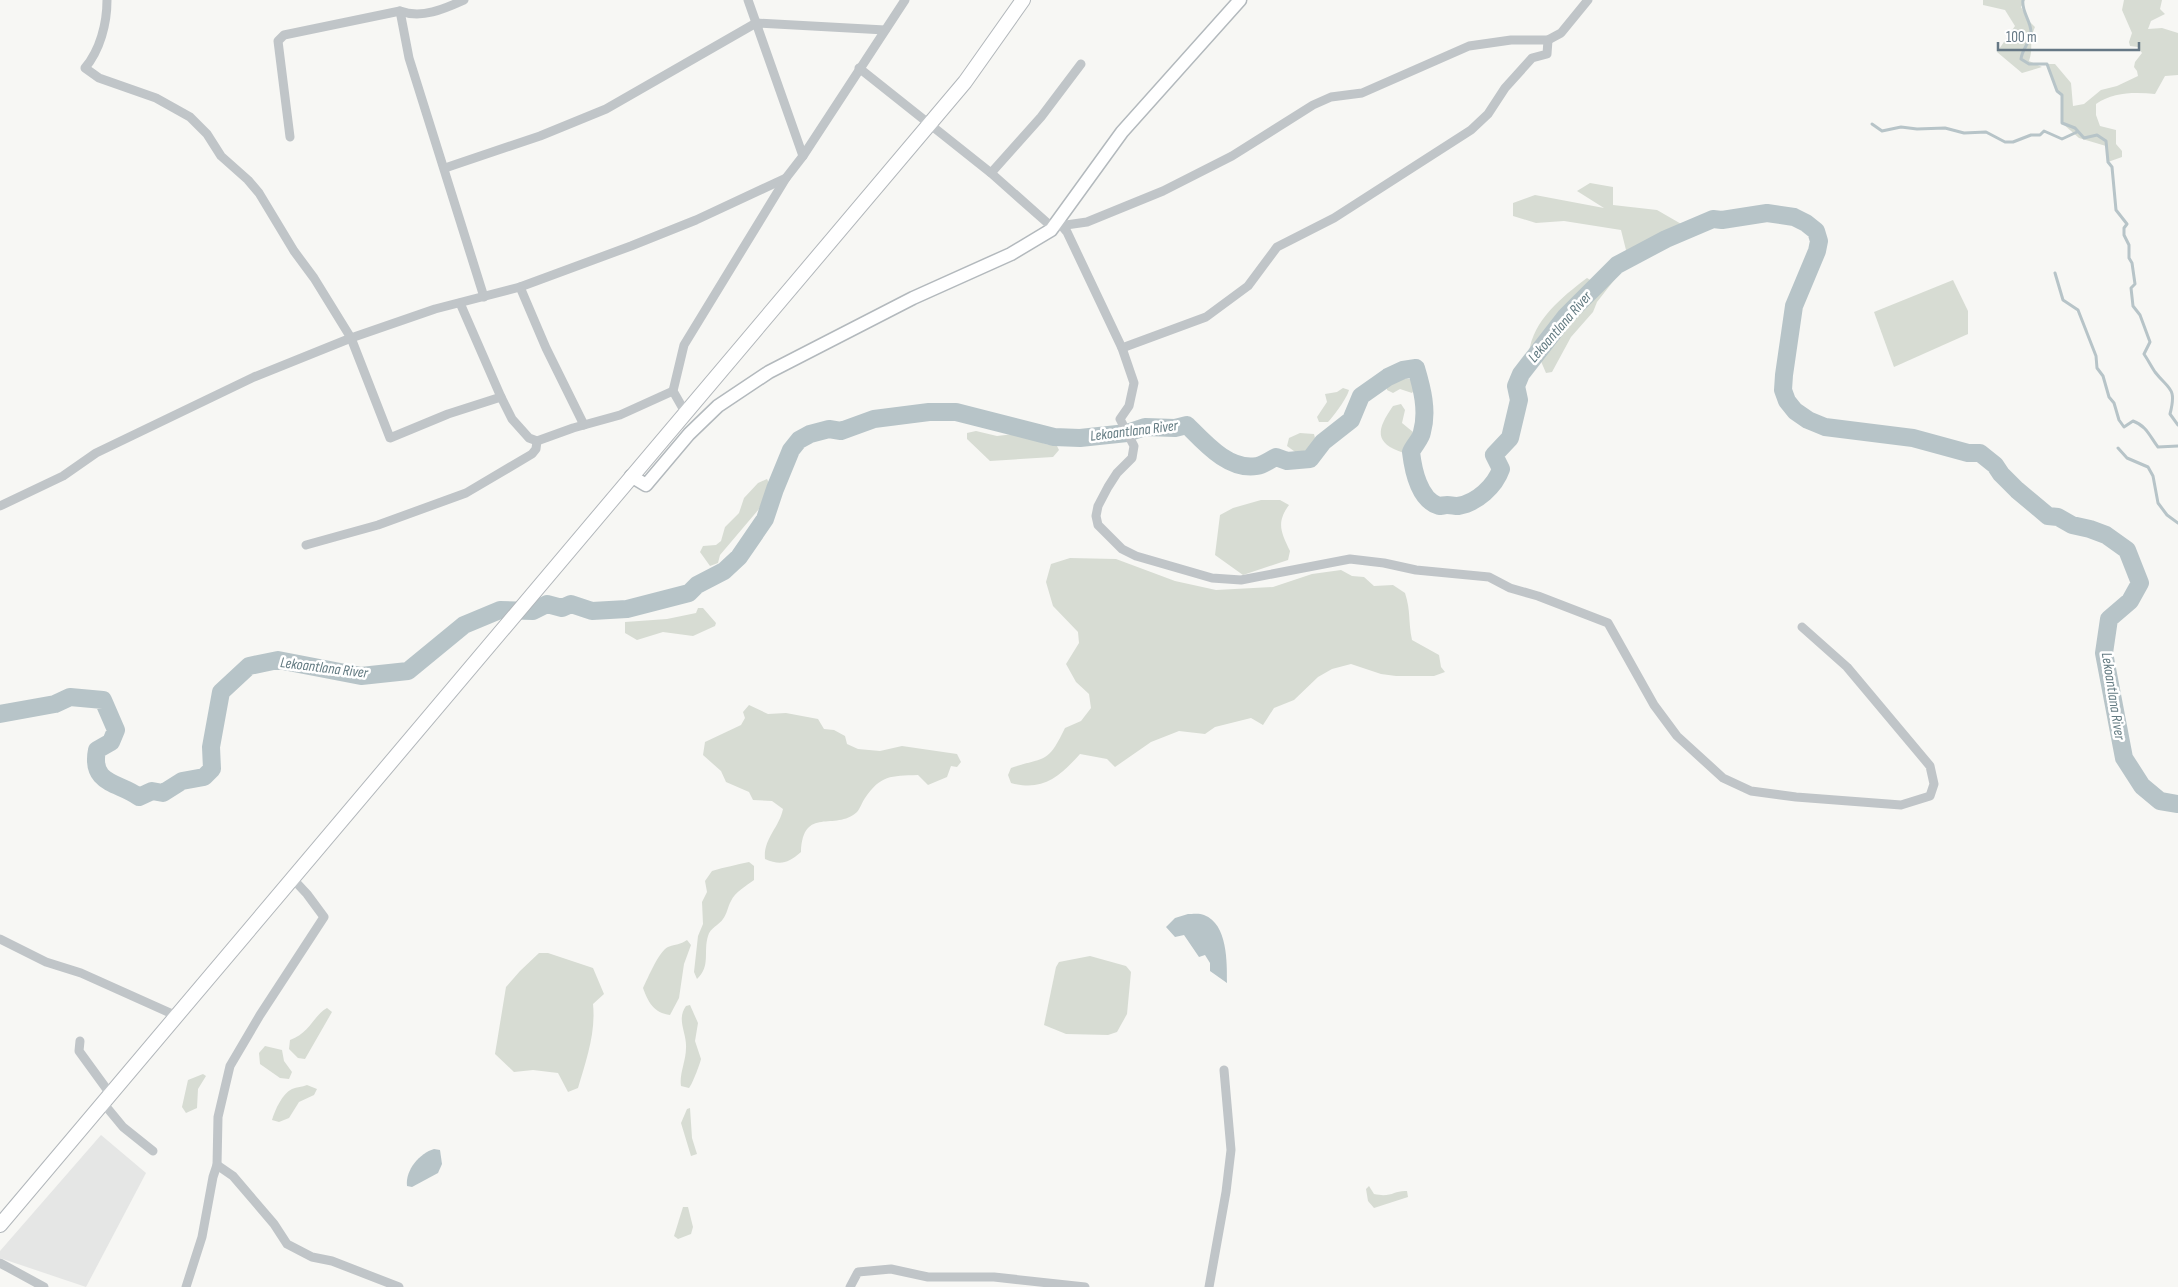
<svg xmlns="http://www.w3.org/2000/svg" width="2178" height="1287" font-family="'Sofia Sans Condensed',sans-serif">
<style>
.built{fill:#e5e6e5}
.green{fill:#d7dcd3}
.water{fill:#b7c4c8}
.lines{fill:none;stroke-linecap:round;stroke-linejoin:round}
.stream{stroke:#b7c4c8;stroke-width:3}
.river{stroke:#b7c4c8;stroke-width:18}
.secondary-casing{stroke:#b3b9bd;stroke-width:15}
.primary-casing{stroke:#b2b7bb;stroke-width:16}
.street{stroke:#c0c5c8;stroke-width:9}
.secondary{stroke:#fff;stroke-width:12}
.primary{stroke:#fff;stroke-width:14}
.labels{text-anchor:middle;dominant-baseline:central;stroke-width:5;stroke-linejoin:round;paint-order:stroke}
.water-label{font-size:15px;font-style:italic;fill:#627a81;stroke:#fff}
</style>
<rect width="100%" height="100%" fill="#f7f7f4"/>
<path class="built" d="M101,1135L146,1173L86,1287L0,1258V1251Z"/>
<g class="green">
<path d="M1983,0H2025L2021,7L2028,20L2035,27C2028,43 2034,46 2029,61L2042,67L2022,73L1997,52L2015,26L2005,10L1983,5Z"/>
<path d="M2124,0H2162L2160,9L2165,14L2151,21L2148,29L2162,28L2178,33V75L2165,76L2155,94C2135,92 2113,92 2096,104V115L2100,126L2116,130V144L2122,151V157L2108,162L2106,146L2079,138L2062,123V95L2057,91L2047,64H2055L2071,83L2073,106L2084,104L2101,90L2117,86L2138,76L2137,71L2134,67L2135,62L2142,53L2138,47L2130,46L2129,42L2132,33L2122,10Z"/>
<path d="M1590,183L1613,187V205L1657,210L1683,225L1646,247L1626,250L1621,230L1564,221L1536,223L1513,216V203L1535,195L1604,208L1577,191Z"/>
<path d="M1614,276L1615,279L1597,302L1593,312L1571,337L1552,372L1546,373L1540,359L1529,353C1533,320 1562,297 1587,278L1592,281L1590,286L1594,292Z"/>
<path d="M1953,280L1968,311V334L1894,367L1874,312Z"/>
<path d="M1404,378L1416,380L1417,385L1412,393L1400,389L1393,393L1387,390V384Z"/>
<path d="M1343,388L1349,390C1347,398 1334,416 1328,422H1319L1317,417L1327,402L1325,394L1337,392Z"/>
<path d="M1401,404L1405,410L1402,423L1413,432L1404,453C1373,443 1377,429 1393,406Z"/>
<path d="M976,431L997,436L1022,433L1045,444L1057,446L1059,450L1053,457L990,461L967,439V433Z"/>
<path d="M1300,433L1314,434C1317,443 1313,448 1307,454H1298L1287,446L1289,438Z"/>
<path d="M767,479L770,485L759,509L720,555L718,563L710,566L700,552L703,546L716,545L721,541L725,527L739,513L744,498L758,483Z"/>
<path d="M1261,500H1280L1289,505C1276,523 1281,532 1290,551L1288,560L1243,575L1215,555L1220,515L1233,508Z"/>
<path d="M1070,558L1116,559L1175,581L1216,590L1273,587L1312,574L1341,570L1352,576L1364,577L1374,586L1393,585L1405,593C1411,611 1408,622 1412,640L1439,655L1441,667L1445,672L1434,676H1396L1381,674L1351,664L1332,669L1318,677L1294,700L1274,708L1263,725L1251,718L1215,727L1205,734L1179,731L1151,742L1115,767L1107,759L1080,754C1060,776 1043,792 1011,783L1008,775L1011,768C1046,756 1047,765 1065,728L1081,721L1091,708L1089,694L1076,682L1066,664L1079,643L1078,632L1053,606L1046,582L1051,564Z"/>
<path d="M698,608H703L716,623L715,626L693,636L663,632L637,640L625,633V622L667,619L696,613Z"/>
<path d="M749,705L768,714L786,713L818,719L824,729L834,730L845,736L847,744L858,749L880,751L902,746L957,754L961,762L957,767L951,766L947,777L928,785L918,775C890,776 881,775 865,798C862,802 860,809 857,812C835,832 803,805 801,852C788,863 781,866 765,859C763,839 779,828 783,809L772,801L753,800L749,792L726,782L721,771L703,755L705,742L741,725L745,718L743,712Z"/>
<path d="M749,862L754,866V880C746,886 735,892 731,901C728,906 727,914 723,919C719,925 710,928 708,936C703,952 711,966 697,979L694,972L698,936L703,924L702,902L707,892L705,881L712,871C725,867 736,865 749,862Z"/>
<path d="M687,940L691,945L684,964L679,998L670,1015C654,1013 648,1002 643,988C648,978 659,951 668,947C676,944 680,945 687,940Z"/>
<path d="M539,953H548L593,968L604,994L593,1004C596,1033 586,1061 578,1088L568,1092L558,1073L533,1070L514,1072L495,1054L506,987L520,971Z"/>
<path d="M1090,956L1126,966L1131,972L1127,1014L1117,1032L1108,1035L1066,1034L1044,1025L1056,967L1059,962Z"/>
<path d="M690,1005L698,1023L695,1041L701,1059C700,1064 692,1085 689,1088L681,1086C679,1074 686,1061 686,1048C687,1033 676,1020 686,1006Z"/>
<path d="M327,1008L332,1012L305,1059L298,1058L289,1049L290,1040C310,1033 313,1016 327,1008Z"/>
<path d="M265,1046L282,1050L284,1061L292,1072L289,1079L280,1078L260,1064L259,1053Z"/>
<path d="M203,1074L206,1076L198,1089L197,1108L186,1113L182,1107L188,1080Z"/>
<path d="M307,1085L317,1089L314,1095L299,1102L289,1118L279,1122L272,1120C275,1110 282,1094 292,1089C297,1087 302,1087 307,1085Z"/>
<path d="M690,1108L692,1138L697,1154L691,1156L681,1123L687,1109Z"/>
<path d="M1369,1186L1374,1194C1392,1198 1394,1190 1407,1191L1408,1197L1374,1208L1368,1201L1366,1189Z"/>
<path d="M683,1207H688L693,1227L691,1234L678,1239L674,1236Z"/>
</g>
<g class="water">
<path d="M1188,914C1192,914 1200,913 1204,915C1228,924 1227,963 1227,983L1210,971V963L1205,955L1199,957L1184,935L1175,937L1166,927L1175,918Z"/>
<path d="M434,1149L440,1150L442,1164L438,1173L412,1187L407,1186C405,1170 420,1153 434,1149Z"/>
</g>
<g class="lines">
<g class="stream">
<path d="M2023,0C2021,11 2031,21 2031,32C2030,43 2022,49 2021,59L2029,64H2047L2057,91L2062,95V123L2075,128L2084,138L2097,135L2106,141L2108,162L2112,167L2116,210L2127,224L2124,228V235L2129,245V258L2132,263L2135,284L2131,288L2133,306L2140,315L2150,342L2144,354C2148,360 2151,366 2155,372C2169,390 2177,387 2170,414L2178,425"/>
<path d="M1872,124L1882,131L1901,127L1917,129L1945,128L1964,133L1986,132L2005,142H2013L2031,135H2040L2044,131L2062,139L2077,132"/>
<path d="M2055,273L2063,300L2078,310L2096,356L2097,368L2103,376L2109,397L2114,403L2119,420L2124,427L2133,421C2147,426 2150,437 2158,447L2178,446"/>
<path d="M2118,448L2127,458L2148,467L2153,476L2158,503L2167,515L2178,523"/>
</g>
<path class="river" d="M0,714L55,704L70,697L103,700L116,730L111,742L97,750C90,785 119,782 139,797L152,791L163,793L182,781L204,777L212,769L211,747L221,692L249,666L278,660L361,676L408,671L464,625L500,610L533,611L547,604L562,608L571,604L592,611L627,609L689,593L697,585L724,571L739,557L765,519L775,489L791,450L799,440L810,434L829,429L841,431L874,419L929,412H956L1054,437L1080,438L1127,433L1145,427L1175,428L1187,425C1205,443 1229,471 1257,466C1263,465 1270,460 1276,457L1287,461L1310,459L1323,442L1351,420L1361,396L1388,377L1403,370L1416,368C1422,388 1428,411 1422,432C1421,439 1414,445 1411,452C1413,469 1419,500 1439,506C1441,506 1445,505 1447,505C1451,505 1455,506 1458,506C1477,503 1495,486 1501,469L1494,455L1510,438L1519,400L1516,386L1521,374L1566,316L1617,265L1666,239L1713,219L1722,220L1767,213L1794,217L1806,223L1816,231L1819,241L1817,251L1794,306L1784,375L1783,390L1787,401L1795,411L1808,420L1825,427L1913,438L1968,453H1980L1995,465L2001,474L2017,490L2048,516L2058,517L2072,525L2090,529L2106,535L2127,550L2140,583L2130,601L2109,619L2104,653L2124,758L2142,786L2160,801L2178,804"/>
<defs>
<path id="secondary" d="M631,476L646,485L689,434L718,406L769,372L913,298L1011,254L1051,230L1122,132L1240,0"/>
<path id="primary" d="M0,1225L965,82L1023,0"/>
</defs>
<use href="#secondary" class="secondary-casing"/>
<use href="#primary" class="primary-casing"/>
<g class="street">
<path d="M107,0C107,24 100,50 85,68L99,78L156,98L190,117L207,134L221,156L248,180L259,193L294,251L314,278L351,338L390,438L448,414L501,397"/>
<path d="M400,11L409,58L484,297"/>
<path d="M859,68L991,173L1052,227L1087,222L1163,191L1232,156L1313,105L1331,97L1362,93L1469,46L1511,40H1548L1561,33L1588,0"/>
<path d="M290,137L278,41L284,35L400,11C422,19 444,9 464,0"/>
<path d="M803,156L905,0"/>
<path d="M445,168L540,136L606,109L756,23L885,30"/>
<path d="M991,173L1041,117L1081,64"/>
<path d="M1062,226L1067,232L1122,348L1134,383L1129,406L1120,419L1134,446L1132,458L1117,473L1108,487L1098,506L1096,516L1098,525L1122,549L1136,556L1212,578L1241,580L1350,559L1384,563L1416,570L1489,577L1510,588L1538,596L1608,623L1654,705L1677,736L1723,778L1751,791L1796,797L1901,805L1930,796L1934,784L1930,766L1847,667L1802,627"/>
<path d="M520,287L546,348L584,425"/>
<path d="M460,303L501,397L512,419L529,438L537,441L573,428L620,415L673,391"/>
<path d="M1122,348L1206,317L1248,286L1277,247L1334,218L1471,130L1488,114L1505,88L1532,58L1547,54L1548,40"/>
<path d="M685,412L673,391L684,345L786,178L803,156L748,0"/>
<path d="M0,506L63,476L96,453L254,377L351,338L435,309L520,287L631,246L696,220L786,178"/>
<path d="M306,545L378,525L466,493L532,454L536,449L537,441"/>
<path d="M0,939L46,962L81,973L177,1016"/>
<path d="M80,1041L79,1051L111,1095"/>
<path d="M104,1104L123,1127L153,1151"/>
<path d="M217,1165L233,1176L274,1224L287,1244L312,1257L332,1261L399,1287"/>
<path d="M0,1263L44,1287"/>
<path d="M186,1287L202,1237L213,1177L217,1165L218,1117L230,1066L260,1015L324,917L307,894L293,879"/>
<path d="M850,1287L858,1272L891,1269L928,1277H994L1085,1287"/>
<path d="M1209,1287L1226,1192L1231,1150L1224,1070"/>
</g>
<use href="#secondary" class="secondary"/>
<use href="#primary" class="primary"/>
</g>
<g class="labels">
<g class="water-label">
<text transform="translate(1560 327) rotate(-49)">Lekoantlana River</text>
<text transform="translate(1134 431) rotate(-7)">Lekoantlana River</text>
<text transform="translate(324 668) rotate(7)">Lekoantlana River</text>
<text transform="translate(2113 696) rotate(81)">Lekoantlana River</text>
</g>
</g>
<path d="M1998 42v8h141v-8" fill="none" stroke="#667885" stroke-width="2.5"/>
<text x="2006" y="42" font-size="15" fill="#667885" stroke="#ffffff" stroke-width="4" paint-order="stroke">100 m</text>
</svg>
